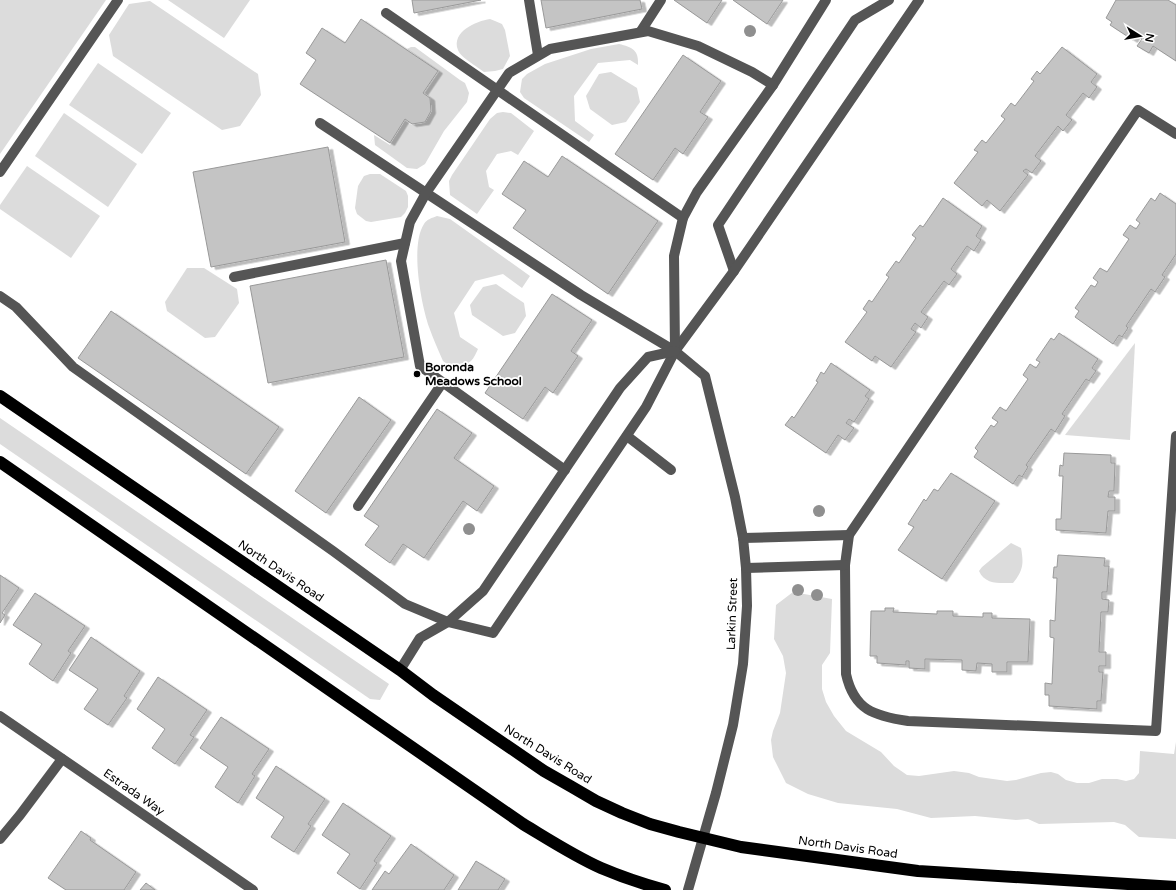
<svg xmlns="http://www.w3.org/2000/svg" width="1176" height="890" font-family="'Varela Round',sans-serif">
<style>
.green{fill:#dcdcdc}
.building{fill:#c4c4c4;stroke:#999;filter:url(#shadow)}
.lines{fill:none;stroke-linecap:round;stroke-linejoin:round}
.minor{stroke:#555;stroke-width:10}
.highway{stroke:#000;stroke-width:12}
.tree{fill:#8f8f8f}
.poi-dot{fill:#000;stroke:#fff;stroke-width:1.5}
.labels{text-anchor:middle;dominant-baseline:central;stroke-width:3.5;stroke-linejoin:round;paint-order:stroke}
.poi-label{font-size:12px;font-weight:bold;fill:#000;stroke:#fff;text-anchor:start}
.street-label{font-size:12px;fill:#000;stroke:#fff}
</style>
<defs>
<filter id="shadow"><feDropShadow dx="4.5" dy="2.5" stdDeviation="0" flood-color="#0004"/></filter>
</defs>
<rect width="100%" height="100%" fill="#fff"/>
<g class="green">
<path d="M0,0H106L0,154Z"/>
<path d="M168,0H250L224,38Z"/>
<path d="M150,1L258,74L261,95L240,126L222,130L113,56L109,35L129,4Z"/>
<path d="M490,19L495,21L502,24L505,30L510,56L503,69L495,71L484,72C478,67 460,57 458,50C451,32 476,21 490,19Z"/>
<path d="M619,44C632,47 639,50 638,65L630,60L598,63L574,96L575,121L594,135L589,142L524,98L520,92L522,79L527,74L545,64L591,49Z"/>
<path d="M411,47H415L419,50L460,80L465,83L469,93L467,102L444,131L425,164L417,169L407,168L375,145L374,135L390,145L405,121L412,125L425,123L432,111L430,97L425,93L439,72L407,49Z"/>
<path d="M98,63L171,113L142,154L69,105Z"/>
<path d="M611,72L637,88L640,102L626,122L612,125L590,109L586,96L599,74Z"/>
<path d="M503,112L511,113L534,131L518,155L511,151L497,154L486,171L489,187L494,190L477,214L450,195L449,181L452,175L490,119L497,113Z"/>
<path d="M64,113L137,164L108,207L35,156Z"/>
<path d="M27,166L100,216L71,258L0,209V205Z"/>
<path d="M370,174H380L406,191L408,196V207L405,213L401,217L371,222L366,221L357,214L355,208L358,186L364,176Z"/>
<path d="M437,216L450,219L530,276L522,288L503,274L475,281L454,313L460,337L478,349C476,353 474,358 471,361C462,368 451,368 443,361C438,350 433,338 429,327C421,304 410,245 424,224C427,219 432,218 437,216Z"/>
<path d="M187,268H204L237,289L239,303L215,337L205,338L167,311L165,302Z"/>
<path d="M496,284L524,303L526,316L515,333L503,336L472,315L470,305L483,287Z"/>
<path d="M1135,343L1130,440L1065,435Z"/>
<path d="M0,418L389,684L380,700L370,699L0,444Z"/>
<path d="M1011,543L1021,548C1024,564 1023,571 1013,583C1000,583 985,585 979,571L982,567Z"/>
<path d="M793,592L832,599L830,653L822,665V689L826,702L834,716L846,731L881,752L894,766L907,775L919,776L954,771L969,773L979,777L1007,781L1016,780L1041,773L1051,772L1058,774L1066,780L1077,783H1089L1102,779H1117L1126,781L1134,779L1139,773L1140,751L1174,754L1176,742V839L1139,837L1125,825L1114,822L1039,824L1028,819L1016,820L975,816L931,818L897,809L838,803L808,794L786,783L773,757L771,740L773,731L780,713L786,673L783,656L774,639L776,605Z"/>
</g>
<g class="building">
<path d="M412,0H481L414,13Z"/>
<path d="M541,0H640L642,9L546,28Z"/>
<path d="M674,0H722L707,23Z"/>
<path d="M733,0H783L767,24Z"/>
<path d="M1116,0H1168L1176,5V61L1153,46L1149,53L1137,46L1142,39L1136,35L1133,40L1110,25L1112,22L1106,18Z"/>
<path d="M361,19L438,71L423,93L430,98L431,111L425,122L412,124L405,119L390,143L300,84L316,60L306,53L322,28L345,43Z"/>
<path d="M1062,47L1097,74L1091,82L1097,87L1089,98L1083,93L1066,115L1072,120L1063,131L1058,126L1035,156L1041,161L1032,173L1026,169L1023,171L1028,175L1000,211L987,200L982,206L954,183L978,152L974,150L982,140L986,143L1005,119L1001,116L1011,103L1015,106L1034,81L1031,79L1037,71L1040,74Z"/>
<path d="M683,55L721,81L700,112L708,117L683,154L675,148L653,180L615,154Z"/>
<path d="M328,147L345,242L211,267L193,172Z"/>
<path d="M562,156L658,221L608,294L513,228L526,210L502,194L524,161L548,177Z"/>
<path d="M1160,193L1176,204V254L1162,275L1165,277L1155,292L1151,289L1126,326L1128,328L1122,337L1119,335L1113,344L1075,317L1079,311L1075,308L1091,285L1095,287L1098,282L1093,278L1100,268L1107,272L1129,239L1123,235L1130,225L1136,229L1140,223L1136,220L1151,198L1155,201Z"/>
<path d="M943,198L982,226L976,236L981,240L974,251L967,246L951,269L957,274L949,285L944,281L921,312L928,317L921,328L915,323L911,329L916,332L891,367L875,356L872,361L845,342L867,312L863,309L869,300L872,302L889,277L886,275L896,261L899,263L916,238L912,235L920,225L923,227Z"/>
<path d="M386,260L404,357L268,383L250,286Z"/>
<path d="M552,294L592,320L571,351L578,356L553,393L545,387L523,419L485,393Z"/>
<path d="M111,311L279,427L246,474L78,358Z"/>
<path d="M1059,333L1098,359L1092,368L1096,371L1089,381L1086,379L1062,414L1065,416L1055,432L1051,429L1026,465L1028,467L1022,477L1019,475L1013,484L974,457L978,451L975,448L991,425L994,427L998,422L992,418L1000,407L1006,411L1028,379L1023,375L1030,364L1036,368L1040,362L1036,360L1051,338L1054,340Z"/>
<path d="M831,363L870,390L865,396L869,399L854,422L849,419L846,423L854,428L845,440L838,435L826,453L785,425L792,416L794,418L818,382L816,381L821,372L824,374Z"/>
<path d="M359,397L391,420L326,513L295,491Z"/>
<path d="M437,409L472,433L454,458L494,486L477,511L463,501L424,558L403,544L390,563L365,545L379,526L364,516Z"/>
<path d="M1064,453L1111,455V463H1115L1114,491H1109L1108,497H1115V511H1108L1106,533L1056,530V519H1061L1063,476H1059L1060,465L1063,466Z"/>
<path d="M951,473L995,501L942,579L898,550L914,527L908,524L924,499L926,501L934,489L938,491Z"/>
<path d="M1058,555L1105,558L1104,566H1109L1107,592H1102V599L1109,600L1108,612H1101L1099,652H1106V666H1099V672H1103L1101,701H1097V709L1049,706V695H1045V683L1052,684L1054,638L1050,637V620L1055,621L1057,578H1053L1054,567H1057Z"/>
<path d="M0,575L19,588L2,613L5,615L0,623Z"/>
<path d="M35,593L85,626L68,651L71,653L53,681L29,664L42,644L13,625Z"/>
<path d="M885,608H894L893,612L937,614V611H953V616L983,617V613H992V618L1030,619L1028,662H1007V672H992V664L977,663L976,671L962,670V660L925,659V669L909,668V661H906V665L877,663V656H870L871,611H885Z"/>
<path d="M91,637L140,671L124,696L127,698L108,725L84,709L98,689L69,670Z"/>
<path d="M158,677L207,710L190,735L194,737L175,764L152,748L165,729L137,709Z"/>
<path d="M221,717L269,749L252,774L255,776L238,803L215,787L228,767L200,748Z"/>
<path d="M276,766L325,799L308,824L311,826L294,852L271,837L284,817L256,798Z"/>
<path d="M343,803L391,836L374,861L377,863L360,889L337,873L350,854L322,835Z"/>
<path d="M81,831L91,838L90,840L136,872L124,890H66L48,878Z"/>
<path d="M411,844L454,875L444,890H372L385,871L389,874Z"/>
<path d="M476,861L505,879L498,890H458Z"/>
<path d="M146,883L155,890H140Z"/>
</g>
<g class="lines">
<g class="minor">
<path d="M529,0L538,55"/>
<path d="M386,13L683,218"/>
<path d="M641,31L661,0"/>
<path d="M320,123L581,295L675,351L705,376L735,497L743,538L746,568L747,606L743,664L733,725L716,793L688,890"/>
<path d="M1176,134L1138,110L849,535L845,565L846,674C854,710 874,716 908,721L1156,731L1176,436"/>
<path d="M0,172L118,0"/>
<path d="M734,271L718,225L855,20L889,0"/>
<path d="M234,277L405,243"/>
<path d="M0,296L16,307L73,367L333,551L405,604L448,622L493,633L646,407L675,351L734,271L919,0"/>
<path d="M675,351L674,256L683,218L697,192L773,85L826,0"/>
<path d="M627,436L671,470"/>
<path d="M565,470L420,366L401,261L410,222L426,193L509,73L550,49L648,31L698,46L752,72L773,85"/>
<path d="M358,506L443,382"/>
<path d="M743,538L849,535"/>
<path d="M746,568L845,565"/>
<path d="M400,670L420,638L448,622L483,591L620,388L648,357L675,351"/>
<path d="M0,716L253,890"/>
<path d="M0,839L20,815L62,759"/>
</g>
<g class="highway">
<path d="M0,396L400,670L433,695L544,771L572,787L596,801L622,813L650,824L679,832L741,847L918,871L1176,887"/>
<path d="M0,462L523,824C548,839 574,856 601,868C622,877 643,884 665,890"/>
</g>
</g>
<g class="tree">
<circle cx="750" cy="31" r="6"/>
<circle cx="819" cy="511" r="6"/>
<circle cx="469" cy="529" r="6"/>
<circle cx="798" cy="590" r="6"/>
<circle cx="817" cy="595" r="6"/>
</g>
<circle class="poi-dot" cx="417" cy="374" r="4"/>
<g class="labels">
<g class="poi-label">
<text x="425" y="367">Boronda<tspan x="425" dy="14">Meadows School</tspan></text>
</g>
<g class="street-label">
<text transform="translate(281 571) rotate(34)">North Davis Road</text>
<text transform="translate(732 614) rotate(-88)">Larkin Street</text>
<text transform="translate(548 754) rotate(32)">North Davis Road</text>
<text transform="translate(134 792) rotate(35)">Estrada Way</text>
<text transform="translate(848 847) rotate(8)">North Davis Road</text>
</g>
</g>
<g transform="translate(1140 36) rotate(101)" stroke="#ffffff" stroke-width="3" paint-order="stroke">
<path d="M0-3L7 15L0 10L-7 15Z" fill="#000000"/>
<text y="-6" font-size="11" font-weight="bold" text-anchor="middle" fill="#000000">N</text>
</g>
</svg>
